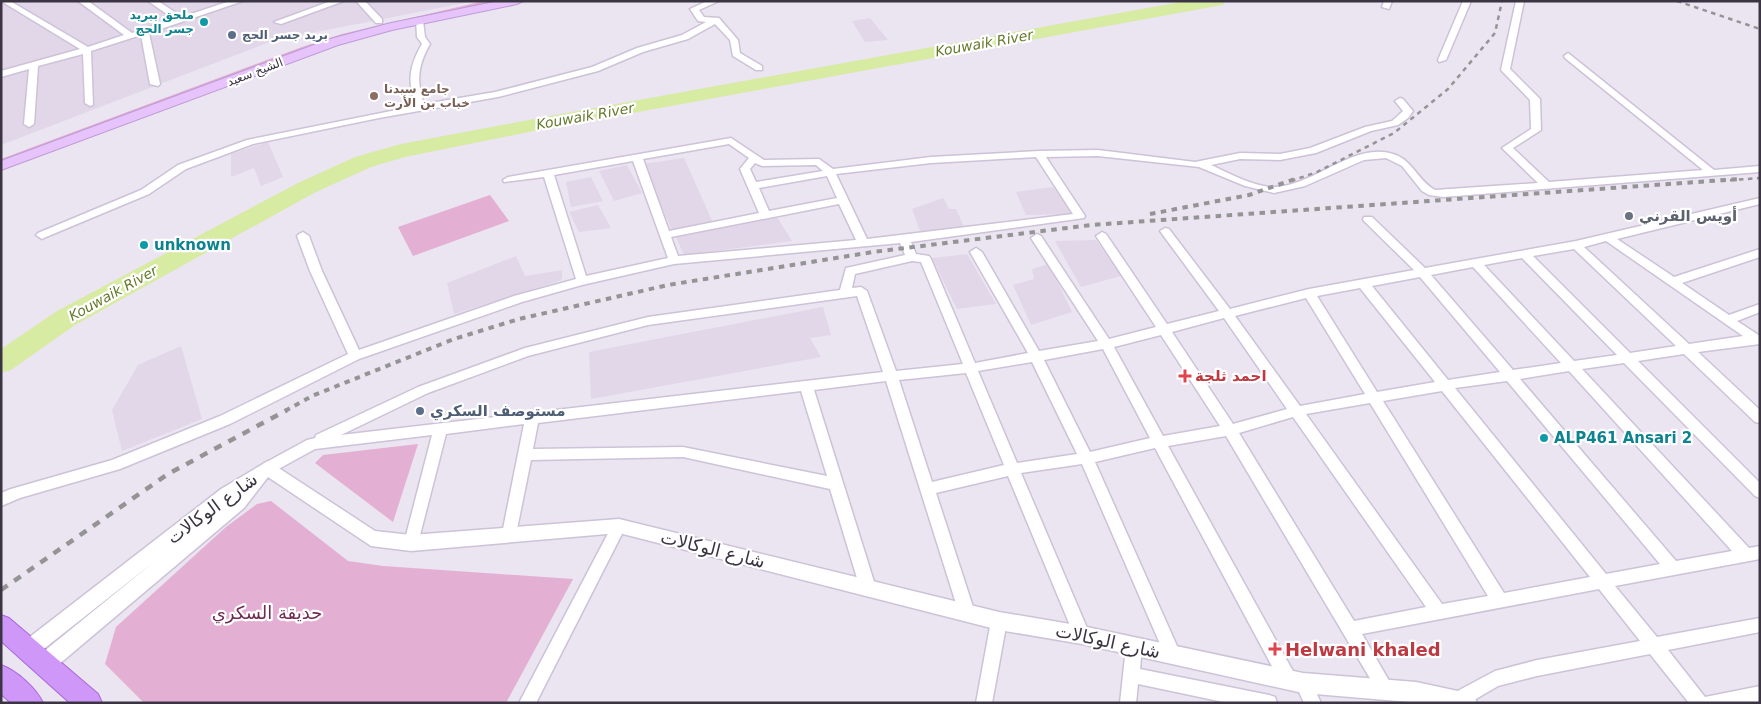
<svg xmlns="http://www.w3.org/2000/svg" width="1761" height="704" font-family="'DejaVu Sans','Noto Naskh Arabic',sans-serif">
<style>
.residential{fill:#e1d7e9}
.green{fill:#e3afd3}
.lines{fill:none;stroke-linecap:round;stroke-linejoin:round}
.river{fill:#d7eba3;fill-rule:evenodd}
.minor-casing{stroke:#cdc2d7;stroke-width:3}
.tertiary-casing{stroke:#cdc2d7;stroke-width:3}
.secondary-casing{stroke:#be9bd4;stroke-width:2}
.primary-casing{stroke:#a968db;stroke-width:2}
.minor{fill:#fff;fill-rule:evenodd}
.tertiary{fill:#fff;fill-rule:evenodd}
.secondary{fill:#e6c4fb;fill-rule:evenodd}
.primary{fill:#cf97f8;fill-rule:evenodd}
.rail-far2{stroke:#949494;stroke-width:2.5;stroke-dasharray:4.5 4.5;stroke-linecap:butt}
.rail-far1{stroke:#949494;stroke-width:4;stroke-dasharray:5.5 5.5;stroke-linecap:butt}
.rail{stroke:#949494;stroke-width:4.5;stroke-dasharray:8 8;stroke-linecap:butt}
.culture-dot{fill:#0f9aa8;stroke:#fff;stroke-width:2}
.service-dot{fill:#5c6f8a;stroke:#fff;stroke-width:2}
.education-dot{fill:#8d6e63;stroke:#fff;stroke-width:2}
.worship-dot{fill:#6b7280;stroke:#fff;stroke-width:2}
.health-dot{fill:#e0444e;stroke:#fff;stroke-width:2}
.labels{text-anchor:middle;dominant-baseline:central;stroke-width:4.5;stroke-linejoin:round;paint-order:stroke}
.far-culture-label{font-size:12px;font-weight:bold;fill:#0d838f;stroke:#fff;text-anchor:end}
.far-service-label{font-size:12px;font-weight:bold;fill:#4e5e75;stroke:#fff;text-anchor:start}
.far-street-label{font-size:12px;fill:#3b3543;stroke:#fff}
.far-education-label{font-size:12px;font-weight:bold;fill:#785e54;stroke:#fff;text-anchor:start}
.far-water-label{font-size:14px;font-style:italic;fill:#637a2a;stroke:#fff}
.worship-label{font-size:15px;font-weight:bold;fill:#5b616d;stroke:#fff;text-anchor:start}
.culture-label{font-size:15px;font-weight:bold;fill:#0d838f;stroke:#fff;text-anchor:start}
.health-label{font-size:15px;font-weight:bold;fill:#be3a42;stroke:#fff;text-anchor:start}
.service-label{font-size:15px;font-weight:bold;fill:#4e5e75;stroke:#fff;text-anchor:start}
.near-street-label{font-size:18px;fill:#3b3543;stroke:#fff}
.near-park-label{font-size:18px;fill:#702c4f;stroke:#fff}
.near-health-label{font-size:18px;font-weight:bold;fill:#be3a42;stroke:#fff;text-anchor:start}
</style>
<rect width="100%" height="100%" fill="#ebe4f1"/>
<g class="residential">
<path d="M1,1H475L275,40L1,145Z"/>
<path d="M870,18L888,40L865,42L852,21Z"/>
<path d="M268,142L283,177L261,186L254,168L231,177V154Z"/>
<path d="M684,158L714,225L672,230L643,164Z"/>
<path d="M627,165L642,193L614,201L599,171Z"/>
<path d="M591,177L603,201L571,207L566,182Z"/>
<path d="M1053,187L1073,214L1026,215L1016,192Z"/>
<path d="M943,198L949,209H956L964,227L920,231L912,209Z"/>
<path d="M598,205L611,228L579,232L569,212Z"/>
<path d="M777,217L792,241L684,255L676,237Z"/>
<path d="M1096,240L1121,276L1081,287L1055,241Z"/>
<path d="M967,254L996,304L957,309L932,258Z"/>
<path d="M516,256L525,276L562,270V280L454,314L447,283Z"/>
<path d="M1049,264L1072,312L1031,325L1013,285L1034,279L1032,269Z"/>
<path d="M823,307L831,335L810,338L821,357L591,399L589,352Z"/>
<path d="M181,346L202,419L122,451L112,410L138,365Z"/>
</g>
<g class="green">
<path d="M484,1H499L348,36L1,162V159L302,47L342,34Z"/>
<path d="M490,195L509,221L413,256L398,227Z"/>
<path d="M418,444L393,522L315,463L323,455Z"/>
<path d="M271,501L348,561L383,566L573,579L506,703H144L105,664L116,627L226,527L257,504Z"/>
</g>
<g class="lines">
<path class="river" d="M1186,1H1226L1223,5L1217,6L534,131L405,157L371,167L314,193L75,325L11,370L1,373V349L57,311L298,183L355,157L401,144L534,119Z"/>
<defs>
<g id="minor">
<path d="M1,1H10L88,47L124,35L78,1H88L132,33L174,19L148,1H158L182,17L230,1H243L149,33L160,84L158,86L150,84L141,35L91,51L93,105L90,106L85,103L83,54L38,66L34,124L29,127L24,124L29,69L1,77V71L80,49Z"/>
<path d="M331,1H344L281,24L274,22Z"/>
<path d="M356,1H365L382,19V23H376Z"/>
<path d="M707,1H719L699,10L704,17L719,18L738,40L740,53L762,66V70H756L733,56L730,40L715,24L688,39L643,52L598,71L498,97L379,118L253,144L186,169L149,194L46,237L42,239L36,235L38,233L141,190L178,165L247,140L416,106C407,82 409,66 422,44L417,37L416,19L423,21L425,37L430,44C418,65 416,81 424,104L495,92L592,67L637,48L682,35L706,22L698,21L690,9Z"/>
<path d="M1384,1H1392L1389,9L1382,7Z"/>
<path d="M1463,1H1471L1446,60L1439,62L1438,60Z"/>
<path d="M1516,1H1524L1510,69L1540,99L1541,130L1513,148L1549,182L1703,170L1565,58L1564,56L1568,53L1714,170L1760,166V172L1443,197L1429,195L1422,191L1402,166L1386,158L1364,160L1305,186L1274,193L1245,186L1199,167L1098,156L1046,157L1085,216L1084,218L911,242L916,254L929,256L931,259L975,363L1028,353L970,252L976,248L982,252L1039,351L1098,341L1031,238L1037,234L1041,236L1109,339L1156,327L1096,236L1102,232L1106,234L1167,324L1219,311L1160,231L1165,228L1169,229L1230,309L1309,289L1414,270L1364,221L1363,219L1364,217H1372L1425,268L1576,241L1760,198V204L1617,239L1674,277L1760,249V257L1682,283L1729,315L1760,304V312L1737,321L1760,336V344L1698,352L1760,410V423L1755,422L1684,354L1638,361L1760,483V498L1755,496L1624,363L1582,369L1749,548L1760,546V559L1615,586L1657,637L1760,618V632L1668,650L1705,697L1760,686V702L1689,703L1650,654L1537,676L1498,686L1469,703H1448L1450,695L1495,671L1537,660L1640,641L1599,589L1362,634L1395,691L1393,697L1387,699L1381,697L1226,436L1168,446L1294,673L1296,679L1294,685L1288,687L1282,685L1155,448L1095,462L1181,655L1179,660L1173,663L1167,660L1082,464L1021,473L1090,635L1088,640L1082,642L1076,640L1008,476L936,493L975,613L973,618L967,620L961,618L959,613L886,381L814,390L876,588L873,593L868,595L863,593L860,588L830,489L683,457L531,460L516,534L514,538L509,540L504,538L502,534L524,424L446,434L418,543L416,548L411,549L406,548L404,543L432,435L315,449L273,472L268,474L263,472L261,468L263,464L307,440L315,438L316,435L418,387L525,348L648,317L840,290L846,268L905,255L900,243L674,264L582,285L522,302L359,359L230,424L120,469L20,498L1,506V493L11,489L112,460L220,416L348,354L310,271L297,236L299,234L303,232L309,236L322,271L359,350L514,296L576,279L544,177L504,182L503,180L508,177L731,138L764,160L819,159L833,169L931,157L1039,151L1098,150L1195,162L1240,153L1280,154L1310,148L1365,127L1392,121L1403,111L1395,101L1400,98L1403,99L1413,111L1408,118L1398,125L1371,131L1316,153L1280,160L1240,159L1211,165C1229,173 1252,186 1272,187C1312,188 1353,141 1393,154C1413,160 1417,180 1435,190L1538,183L1502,148L1531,129L1530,100L1501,70ZM729,144L749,158L740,169L759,213L669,231L643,159ZM1036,157L1073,214L867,239L836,174L931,163ZM633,161L668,258L586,276L554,175ZM755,163L762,166L816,165L823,171L756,182L750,169ZM827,176L837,198L769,211L759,188ZM839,204L856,240L678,256L671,237ZM1606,241L1743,336L1689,344L1584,247ZM1574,249L1676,346L1630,353L1533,256ZM1522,258L1617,355L1574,361L1484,265ZM912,261L921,262L963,364L896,371L867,291L861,287L852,288L855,274ZM1473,267L1561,363L1513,370L1431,275ZM1420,277L1500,372L1448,380L1372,286ZM1360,288L1435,382L1377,392L1317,296ZM857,296L883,372L341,435L428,393L528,356L648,325ZM1306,298L1365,394L1300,406L1235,316ZM1224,318L1287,409L1233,424L1172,332ZM1161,335L1220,426L1163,436L1114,347ZM1103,349L1150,438L1090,452L1044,360ZM1032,362L1077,454L1017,463L978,371ZM1569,371L1732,551L1676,561L1520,379ZM966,373L1004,465L932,482L899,380ZM1507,381L1660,564L1606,574L1455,388ZM801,391L827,476L683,447L533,449L538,423ZM1442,391L1590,577L1504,593L1383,401ZM1370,403L1488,596L1442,604L1306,414ZM1293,417L1426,607L1354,621L1239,433Z"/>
<path d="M619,520L624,522L626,526L536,703H519L614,522Z"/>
<path d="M999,614L1005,616L1007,621L992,703H976L991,621L993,616Z"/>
<path d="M1134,639L1140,642L1142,647L1140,669L1269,695L1275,697L1277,703H1228L1138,684L1136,703H1120L1126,647L1128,642Z"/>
<path d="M1303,675L1309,677L1321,703H1304L1295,683L1297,677Z"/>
</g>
<path id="tertiary" d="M268,461L375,531L411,535L619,519L999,612L1082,626L1303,673L1416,682L1467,693L1474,696L1477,703H1421L1303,693L1082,644L999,630L619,533L411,551L371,546L268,477L244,508L51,671L44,673L37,671L34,664L37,657L155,561L36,655L29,658L22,655L19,649L22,643L221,489Z"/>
<path id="secondary" d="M499,1H523L517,4L392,30L338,45L1,170V161L330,39L391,23Z"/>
<g id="primary">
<path d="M1,615L9,618L98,694L102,703H70L1,641Z"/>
<path d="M1,665C17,671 36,688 43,703H11L1,694Z"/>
</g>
</defs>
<use href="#minor" class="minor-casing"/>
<use href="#tertiary" class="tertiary-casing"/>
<use href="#secondary" class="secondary-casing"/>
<use href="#primary" class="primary-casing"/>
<use href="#minor" class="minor"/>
<use href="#tertiary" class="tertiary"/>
<use href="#secondary" class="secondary"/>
<use href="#primary" class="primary"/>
<g class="rail-far2">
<path d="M1677,1L1760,29"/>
<path d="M1291,181L1317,172L1394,133L1448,89L1495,33L1502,1"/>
<path d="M1721,181L1760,178"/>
</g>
<g class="rail-far1">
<path d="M1150,214L1249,195L1295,179"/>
<path d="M285,411L312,396L454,339L519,319L668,285L873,252L1091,225L1739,179"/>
</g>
<path class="rail" d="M1,590L168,474L287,410"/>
</g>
<g class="culture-dot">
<circle cx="204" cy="22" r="5"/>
<circle cx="144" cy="245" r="5"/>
<circle cx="1544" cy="438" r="5"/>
</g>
<g class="service-dot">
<circle cx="232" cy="35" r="5"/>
<circle cx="420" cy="411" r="5"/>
</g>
<circle class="education-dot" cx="374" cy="96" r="5"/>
<circle class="worship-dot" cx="1629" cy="216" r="5"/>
<g class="health-dot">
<path d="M1182.5 368.5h5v5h5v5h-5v5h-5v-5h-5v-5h5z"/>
<path d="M1272.5 641.5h5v5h5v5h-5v5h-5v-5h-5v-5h5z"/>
</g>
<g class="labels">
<g class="far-culture-label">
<text x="194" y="15">ملحق ببريد<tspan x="194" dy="14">جسر الحج</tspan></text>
</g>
<g class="far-service-label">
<text x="242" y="35">بريد جسر الحج</text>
</g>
<g class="far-street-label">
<text transform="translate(255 72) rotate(-21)">الشيخ سعيد</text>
</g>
<g class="far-education-label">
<text x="384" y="89">جامع سيدنا<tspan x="384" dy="14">خباب بن الأرت</tspan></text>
</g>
<g class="far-water-label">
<text transform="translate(984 43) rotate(-10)">Kouwaik River</text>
<text transform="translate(585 116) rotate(-10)">Kouwaik River</text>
<text transform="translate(113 293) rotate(-29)">Kouwaik River</text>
</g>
<g class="worship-label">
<text x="1639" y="216">أويس القرني</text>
</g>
<g class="culture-label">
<text x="154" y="245">unknown</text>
<text x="1554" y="438">ALP461 Ansari 2</text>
</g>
<g class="health-label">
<text x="1195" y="376">احمد ثلجة</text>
</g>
<g class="service-label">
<text x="430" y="411">مستوصف السكري</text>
</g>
<g class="near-street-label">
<text transform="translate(212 508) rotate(-36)">شارع الوكالات</text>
<text transform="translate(713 549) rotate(14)">شارع الوكالات</text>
<text transform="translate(1108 641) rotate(12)">شارع الوكالات</text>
</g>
<g class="near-park-label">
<text x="267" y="612">حديقة السكري</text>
</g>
<g class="near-health-label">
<text x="1285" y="649">Helwani khaled</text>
</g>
</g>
<rect width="1761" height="704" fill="none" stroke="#3b3543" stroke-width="5"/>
</svg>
